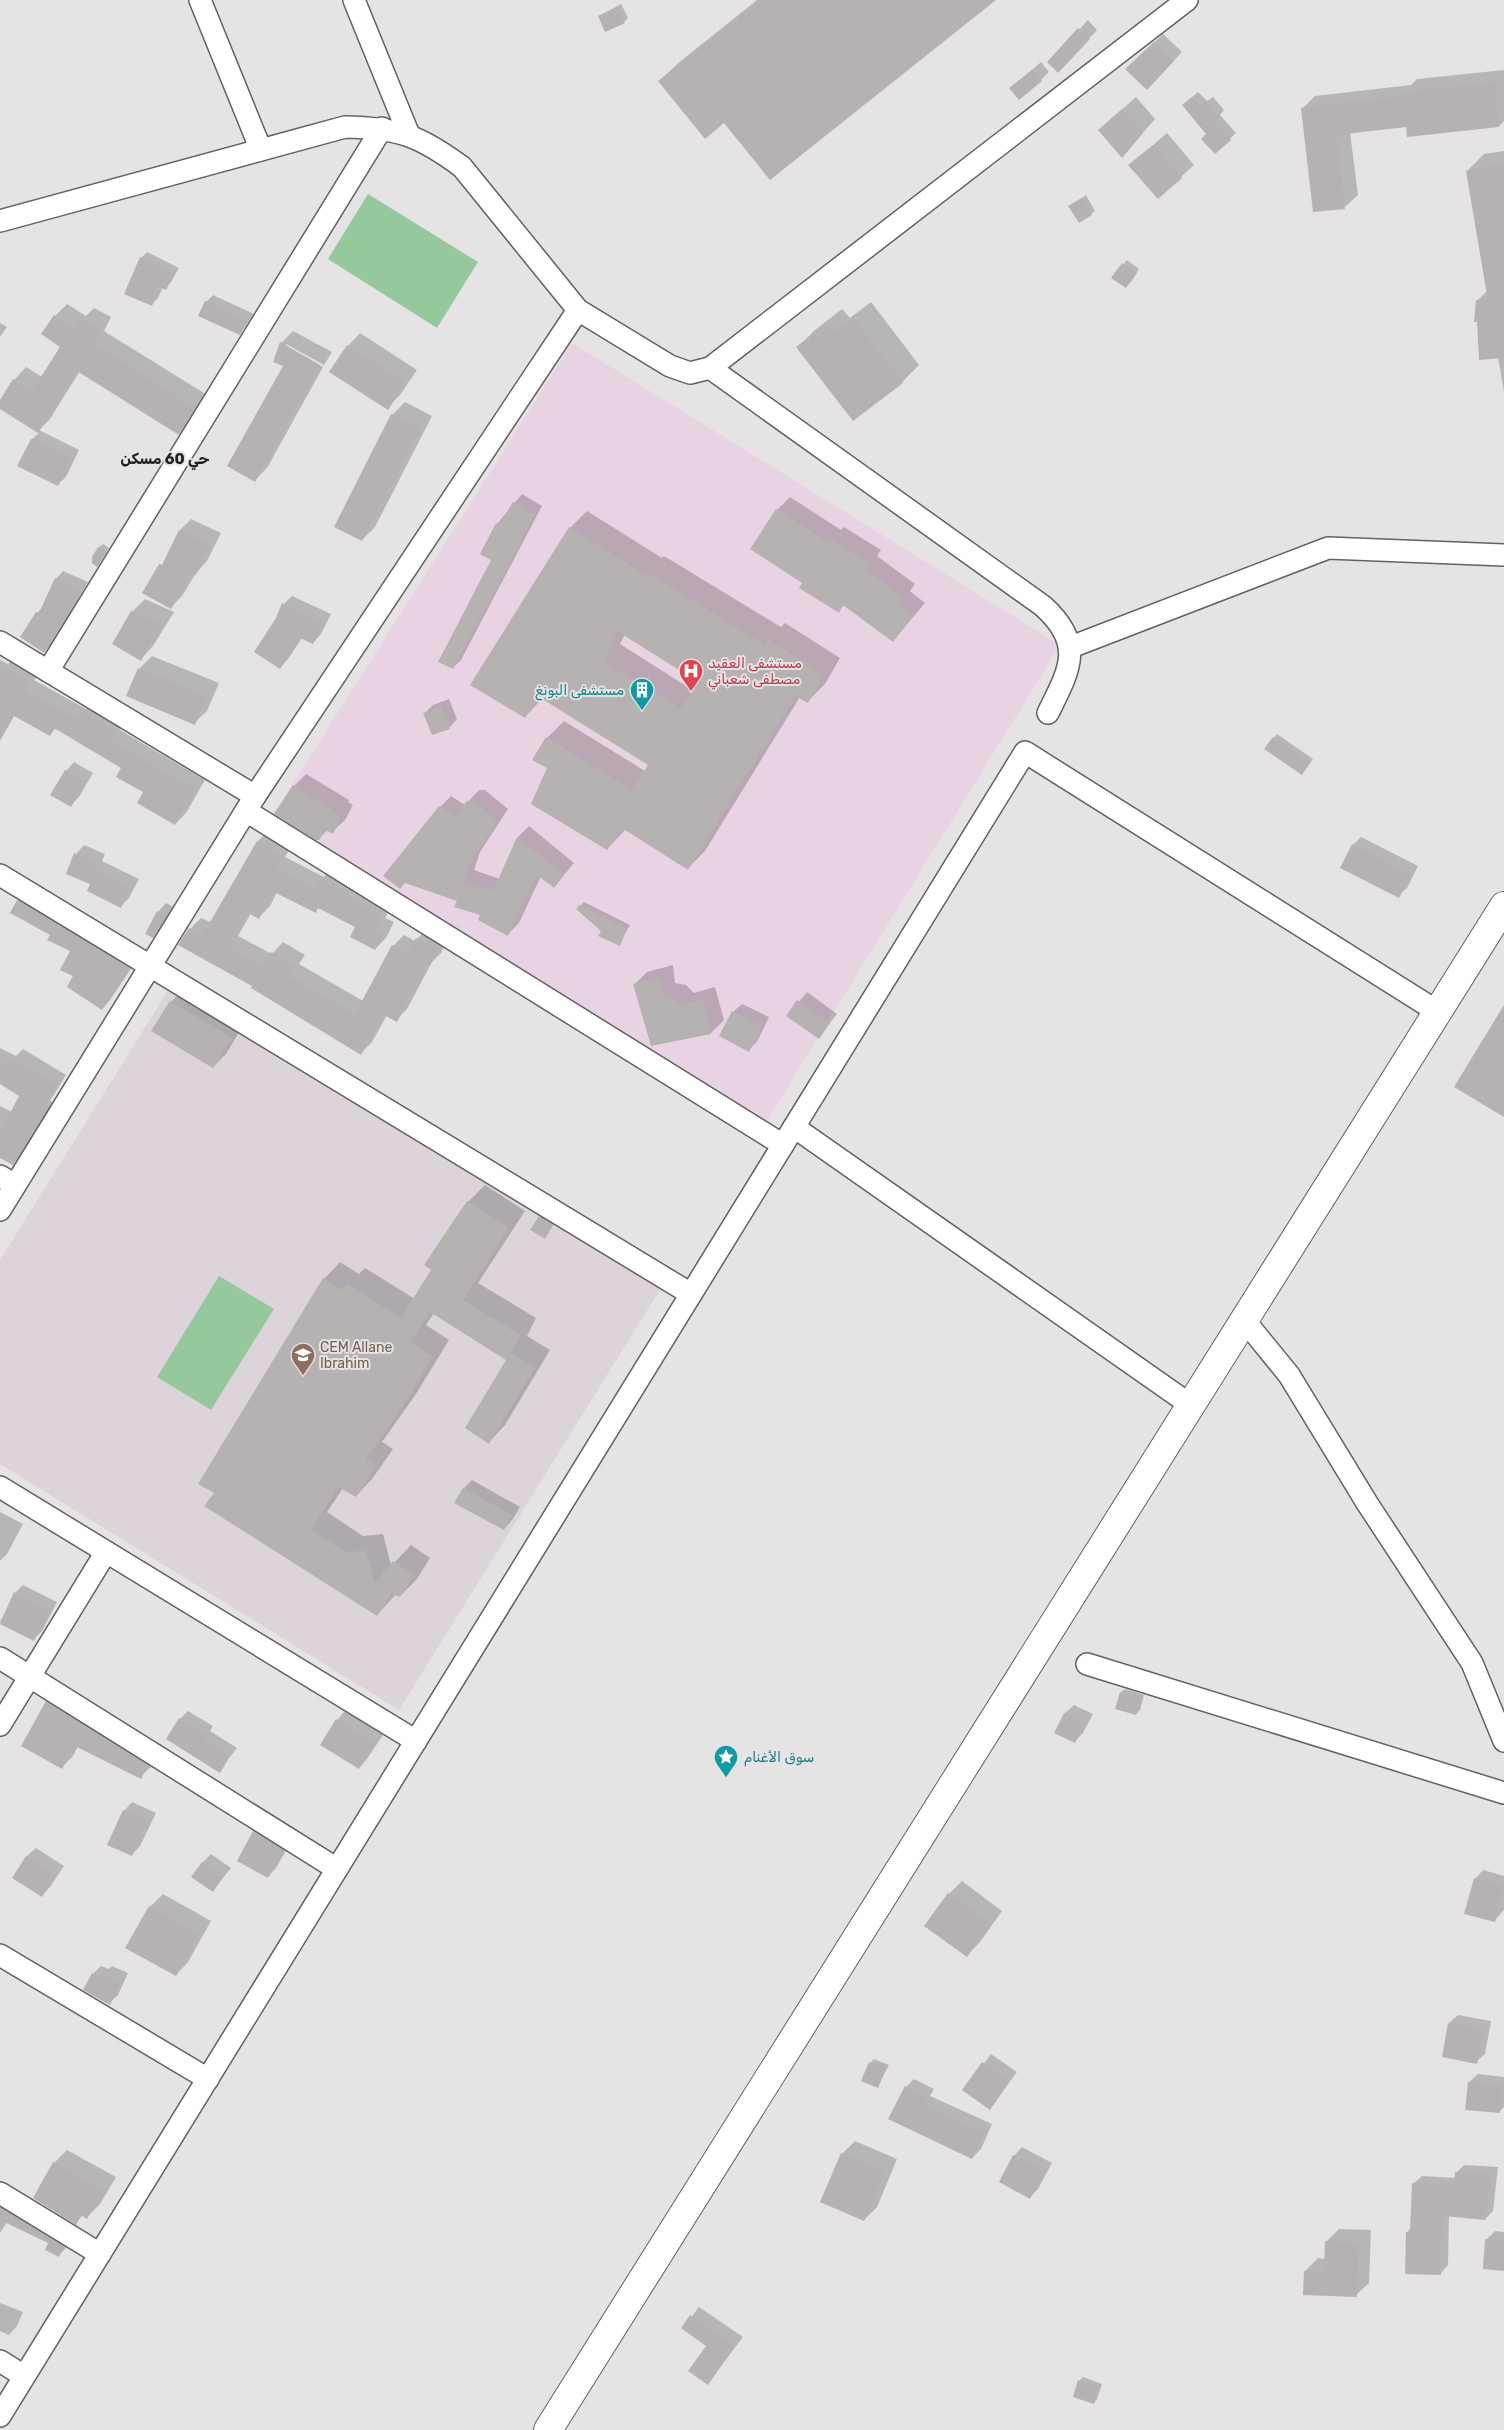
<svg xmlns="http://www.w3.org/2000/svg" width="1504" height="2430" font-family="Rubik,'Noto Naskh Arabic',sans-serif">
<style>
.built{fill:#ddd3db}
.medical{fill:#e8d3e2}
.green{fill:#95c99c}
.shadow{fill:#0003;fill-rule:evenodd}
.building{fill:#b6b2b1;fill-rule:evenodd}
.lines{fill:none;stroke-linecap:round;stroke-linejoin:round}
.minor-casing{stroke:#636163;stroke-width:24}
.secondary-casing{stroke:#636163;stroke-width:30}
.minor{stroke:#fff;stroke-width:21}
.secondary{stroke:#fff;stroke-width:28}
.labels{text-anchor:middle;dominant-baseline:central;stroke-width:4;stroke-linejoin:round;paint-order:stroke}
.health-label{font-size:14px;fill:#be3a42;stroke:#e6e3e5;text-anchor:start}
.culture-label{font-size:14px;fill:#0d838f;stroke:#e6e3e5;text-anchor:end}
.education-label{font-size:14px;fill:#785e54;stroke:#e6e3e5;text-anchor:start}
.neighbourhood-label{font-size:15px;font-weight:bold;fill:#232223;stroke:#e6e3e5}
</style>
<rect width="100%" height="100%" fill="#e6e3e5"/>
<path class="built" d="M169,989L661,1288L399,1710L0,1464V1260Z"/>
<path class="medical" d="M572,343L1060,645L766,1122L273,815Z"/>
<g class="green">
<path d="M368,194L478,262L437,328L328,259Z"/>
<path d="M219,1276L274,1309L211,1410L157,1377Z"/>
</g>
<g class="shadow">
<path d="M757,0H995L724,122L660,81L677,64Z"/>
<path d="M621,4L628,18L624,22L599,16Z"/>
<path d="M1088,20L1097,30L1067,63L1049,62Z"/>
<path d="M1163,34L1182,52L1147,88L1127,69Z"/>
<path d="M1041,62L1049,72L1041,80L1011,88Z"/>
<path d="M1504,70V121L1499,126L1408,135L1407,125L1350,132L1358,195L1345,207L1302,109L1315,96L1411,85L1417,79Z"/>
<path d="M1198,92L1207,101L1213,97L1224,110L1220,115L1236,133L1215,153L1190,99Z"/>
<path d="M1136,97L1155,119L1134,143L1099,130Z"/>
<path d="M1167,133L1194,165L1158,198L1130,165Z"/>
<path d="M1504,151V392L1498,357L1477,301L1487,291L1467,171L1484,154Z"/>
<path d="M1086,195L1095,211L1080,222L1074,203Z"/>
<path d="M147,252L179,268L171,282L165,288L163,287L158,298L152,304L141,258Z"/>
<path d="M1127,260L1139,269L1130,283L1113,278Z"/>
<path d="M213,295L254,314L240,333L206,302Z"/>
<path d="M871,302L919,365L902,382L798,347L815,330L842,309L850,318Z"/>
<path d="M67,304L86,316L94,308L111,317L104,331L207,395L191,421L179,433L80,371L50,419L39,430L79,450L66,477L57,485L19,466L32,439L39,433L0,408V402L14,380L26,367L42,377L62,346L55,316Z"/>
<path d="M0,323L7,327L0,337Z"/>
<path d="M293,331L332,352L324,365L286,344V347L323,367L267,468L255,480L285,365L281,343Z"/>
<path d="M360,333L417,370L400,395L387,408L348,346Z"/>
<path d="M405,402L432,416L375,527L362,540L392,415Z"/>
<path d="M522,494L542,506L461,660L453,668L493,559L497,524Z"/>
<path d="M790,497L841,530L844,527L881,550L877,556L915,584L910,591L925,603L893,641L845,604L838,611L804,582L777,510Z"/>
<path d="M587,511L662,558L664,556L781,627L785,623L840,658L825,684L808,701L800,697L705,851L688,868L626,829L607,849L548,767L547,738L564,721L645,771L649,764L543,698L525,717L570,528ZM625,634L700,682L694,691L620,644Z"/>
<path d="M191,519L221,533L207,561L196,573L182,596L170,608L144,592L166,559L180,530Z"/>
<path d="M103,544L109,548L97,565L99,547Z"/>
<path d="M63,571L88,582L52,644L44,652L37,613L43,607L56,579Z"/>
<path d="M292,596L331,614L321,634L313,643L302,638L288,659L280,667L277,619L284,604Z"/>
<path d="M145,599L174,612L153,646L141,659L132,612Z"/>
<path d="M152,656L219,683L207,711L194,723L128,695L140,668Z"/>
<path d="M15,657L40,671L34,680L86,709L94,700L127,720L120,730L205,780L186,813L175,824L122,768L56,728L50,734L0,704V660L8,664Z"/>
<path d="M449,699L457,719L449,728L425,713L433,705Z"/>
<path d="M1277,734L1313,759L1305,770L1266,749Z"/>
<path d="M74,762L93,773L79,797L71,805L66,771Z"/>
<path d="M306,774L349,800L348,802L353,805L345,820L332,832L328,830L319,838L294,786Z"/>
<path d="M479,790H485L508,809L480,852L474,870L500,879L518,837L529,826L574,863L554,887L541,876L519,923L508,934L458,900L440,807L451,796L465,805Z"/>
<path d="M269,830L293,844L285,857L324,877L332,869L393,904L385,918L394,922L386,938L375,949L356,926L319,907L315,911L277,892L270,906L259,917L251,913L238,936L272,954L283,942L305,955L299,964L363,1001L393,946L404,935L415,941L428,928L448,939L441,953L432,962L407,1009L396,1020L387,1015L372,1042L361,1053L254,985L190,929L201,918L210,922L214,918L258,841Z"/>
<path d="M1361,837L1418,866L1407,888L1398,896L1353,845Z"/>
<path d="M84,845L105,854L102,861L139,879L129,898L121,906L92,883L76,854Z"/>
<path d="M27,893L137,960L110,1000L102,1009L74,976L71,951L18,901Z"/>
<path d="M584,902L630,925L619,944L602,931L580,906Z"/>
<path d="M166,903L174,907L161,928L153,936L158,912Z"/>
<path d="M673,965L675,983L686,985L694,993L715,987L724,1020L711,1033L634,985L647,972Z"/>
<path d="M184,989L244,1024L226,1054L213,1067L171,1002Z"/>
<path d="M807,992L837,1014L819,1037L788,1015Z"/>
<path d="M742,1004L769,1017L757,1042L748,1050L733,1012Z"/>
<path d="M0,1048L16,1056L23,1049L66,1075L50,1101L54,1103L23,1153L13,1164L0,1157V1106L12,1112L21,1096L0,1083Z"/>
<path d="M485,1185L525,1211L478,1283L536,1318L527,1336L550,1350L505,1425L489,1442L508,1360L434,1313L426,1325L449,1340L416,1394L382,1442L393,1449L372,1479L356,1496L343,1488L327,1512L363,1536L383,1534L391,1566L411,1545L430,1558L417,1579L400,1596L396,1594L377,1615L216,1492L324,1279L340,1262L359,1274L365,1268L415,1299L433,1270L468,1202Z"/>
<path d="M543,1213L556,1221L545,1237L540,1217Z"/>
<path d="M472,1480L520,1507L512,1520L504,1529L464,1488Z"/>
<path d="M0,1512L23,1524L7,1554L0,1561Z"/>
<path d="M23,1585L57,1602L42,1631L34,1639L0,1622L15,1593Z"/>
<path d="M1125,1689L1144,1695L1140,1710L1136,1714L1121,1692Z"/>
<path d="M58,1691L158,1753L152,1766L140,1777L78,1746L73,1756L62,1767L47,1702Z"/>
<path d="M1074,1705L1093,1714L1083,1733L1075,1741L1056,1732L1065,1713Z"/>
<path d="M188,1711L213,1726L210,1731L237,1748L219,1771L180,1719Z"/>
<path d="M345,1711L383,1735L367,1759L359,1768L337,1720Z"/>
<path d="M132,1802L156,1813L140,1846L132,1855L124,1811Z"/>
<path d="M263,1824L291,1842L276,1868L268,1877L254,1832Z"/>
<path d="M36,1848L64,1866L50,1887L42,1895L14,1877L27,1856Z"/>
<path d="M211,1854L231,1868L213,1890L202,1863Z"/>
<path d="M1483,1870L1504,1876V1910L1495,1920L1475,1879Z"/>
<path d="M962,1881L1002,1911L980,1942L967,1955L949,1894Z"/>
<path d="M163,1894L211,1921L188,1962L176,1975L150,1907Z"/>
<path d="M101,1966L109,1969L112,1966L128,1973L118,1995L109,2003L93,1974Z"/>
<path d="M1458,2015L1491,2021L1485,2054L1476,2062L1449,2023Z"/>
<path d="M991,2054L1017,2072L990,2108L964,2090Z"/>
<path d="M874,2059L889,2065L877,2087L870,2063Z"/>
<path d="M1478,2074L1504,2077V2107L1499,2112L1469,2082Z"/>
<path d="M914,2079L934,2089L930,2096L992,2124L981,2149L972,2158L906,2087Z"/>
<path d="M855,2141L897,2159L877,2207L864,2220L842,2154Z"/>
<path d="M1022,2147L1052,2163L1038,2189L1030,2197L1014,2156Z"/>
<path d="M67,2150L116,2177L100,2204L87,2217L83,2215L76,2223L54,2163Z"/>
<path d="M1464,2165L1498,2167L1493,2211L1485,2219L1449,2216L1448,2265L1440,2274L1407,2232L1411,2228L1413,2184L1422,2176L1456,2178V2173Z"/>
<path d="M0,2195L71,2239L66,2248L59,2255L49,2243L7,2222L0,2233Z"/>
<path d="M1339,2229L1371,2230L1369,2283L1356,2295L1305,2271L1318,2258L1326,2259V2242Z"/>
<path d="M1495,2231L1504,2232V2270L1486,2240Z"/>
<path d="M0,2303L23,2312L17,2326L9,2335L0,2331Z"/>
<path d="M699,2307L743,2337L708,2383V2345L683,2328Z"/>
<path d="M1083,2377L1102,2384L1097,2399L1094,2403L1079,2381Z"/>
</g>
<g class="building">
<path d="M760,0H996L770,180L724,123L705,139L658,81Z"/>
<path d="M617,7L625,23L605,32L598,16Z"/>
<path d="M1078,28L1090,39L1058,73L1047,62Z"/>
<path d="M1154,42L1174,61L1147,90L1125,69Z"/>
<path d="M1032,70L1042,81L1019,100L1009,88Z"/>
<path d="M1495,82L1499,127L1407,137L1406,127L1336,135L1345,209L1313,212L1301,108L1403,96L1402,92Z"/>
<path d="M1192,97L1201,107L1206,102L1219,117L1214,121L1231,140L1215,154L1201,139L1206,134L1182,105Z"/>
<path d="M1122,109L1143,133L1122,158L1098,130Z"/>
<path d="M1153,145L1182,178L1158,199L1128,165Z"/>
<path d="M1504,164V358L1479,360L1477,322H1474L1476,300L1488,301L1466,171Z"/>
<path d="M1082,198L1092,215L1079,223L1068,206Z"/>
<path d="M140,257L174,274L166,290L160,287L152,306L124,294Z"/>
<path d="M1122,263L1137,273L1126,288L1111,278Z"/>
<path d="M205,301L248,321L240,335L198,316Z"/>
<path d="M54,315L76,329L80,320L100,329L93,343L195,408L179,435L77,371L38,433L0,409V400L13,379L32,391L60,347L41,334Z"/>
<path d="M853,318L903,383L853,421L796,347L825,325L832,334Z"/>
<path d="M280,342L320,365L255,482L227,466L283,366L273,362Z"/>
<path d="M347,345L405,383L388,410L329,372Z"/>
<path d="M391,414L420,429L362,541L334,527Z"/>
<path d="M31,439L72,459L58,486L17,466Z"/>
<path d="M513,502L535,515L453,669L438,662L491,560L480,554L496,523L499,525Z"/>
<path d="M776,509L828,542L830,539L869,563L865,569L903,598L898,604L913,616L893,642L843,605L839,613L799,588L802,583L750,549Z"/>
<path d="M569,527L645,575L646,572L764,644L767,639L824,675L808,703L795,696L688,870L622,828L607,850L531,804L547,768L532,760L546,737L632,790L648,765L539,697L525,718L470,685ZM617,631L698,682L681,709L604,662Z"/>
<path d="M179,530L210,545L196,575L192,573L171,609L142,593L159,564L162,565Z"/>
<path d="M98,547L107,552L97,567L92,563V557Z"/>
<path d="M55,578L82,590L44,653L20,637L36,612L39,613Z"/>
<path d="M282,603L323,623L313,644L300,638L280,669L254,652L276,618Z"/>
<path d="M131,611L162,625L141,661L112,644Z"/>
<path d="M0,665L30,681L25,691L77,720L82,710L117,731L111,741L196,790L175,825L137,803L143,792L116,777L121,768L54,728L50,736L14,716L0,741Z"/>
<path d="M138,668L207,696L195,725L126,696Z"/>
<path d="M441,707L450,729L432,735L423,713Z"/>
<path d="M1273,737L1310,763L1302,775L1264,749Z"/>
<path d="M65,770L86,782L71,807L50,795Z"/>
<path d="M293,785L337,813L336,814L341,817L333,834L326,830L319,840H316L274,814Z"/>
<path d="M467,801H473L497,821L469,865L463,881L493,891L517,837L564,875L554,888L537,875L508,936L478,920L480,915L454,907L457,901L405,883L400,889L383,876L439,806L455,817Z"/>
<path d="M257,841L283,855L275,868L315,889L320,879L349,894L347,897L382,915L375,929L384,933L375,950L350,937L355,927L318,908L316,913L274,892L259,919L248,913L228,947L264,966L271,952L295,966L289,976L355,1014L392,945L408,953L416,938L438,950L430,965L427,964L397,1022L384,1015L361,1055L251,988L252,986L178,945L189,928L201,934L208,923L209,924Z"/>
<path d="M1352,844L1411,875L1399,898L1340,868Z"/>
<path d="M74,853L97,863L94,869L131,888L121,908L87,891L90,884L66,874Z"/>
<path d="M17,900L130,968L102,1010L67,987L73,976L60,970L70,951L47,940L50,935L10,913Z"/>
<path d="M579,905L627,929L620,946L598,936L601,931L576,909Z"/>
<path d="M157,911L166,916L153,938L145,934Z"/>
<path d="M660,977L663,996L673,998L681,1005L703,999L711,1034L651,1046L633,984Z"/>
<path d="M797,1000L830,1023L819,1039L786,1016Z"/>
<path d="M170,1001L232,1038L213,1068L151,1031Z"/>
<path d="M1504,1005V1117L1454,1087Z"/>
<path d="M732,1011L762,1026L749,1052L719,1036Z"/>
<path d="M12,1058L56,1085L40,1112L44,1114L13,1165L0,1158V1132L19,1096L0,1084V1063L7,1066Z"/>
<path d="M467,1201L509,1228L463,1300L520,1335L511,1353L535,1368L489,1444L465,1428L506,1360L430,1312L410,1342L433,1357L399,1412L366,1459L377,1466L356,1497L338,1487L311,1530L345,1552L366,1551L375,1583L393,1561L414,1575L400,1597L392,1594L377,1616L204,1506L214,1493L198,1484L323,1278L341,1290L347,1284L401,1318L431,1270L424,1265Z"/>
<path d="M539,1216L553,1225L545,1239L530,1230Z"/>
<path d="M463,1488L512,1515L504,1530L454,1503Z"/>
<path d="M14,1592L49,1610L34,1641L0,1624Z"/>
<path d="M1120,1692L1141,1699L1136,1715L1115,1709Z"/>
<path d="M46,1701L148,1765L141,1779L75,1746L62,1769L21,1746Z"/>
<path d="M1064,1713L1085,1723L1075,1743L1054,1733Z"/>
<path d="M179,1718L206,1735L203,1740L230,1756L220,1773L166,1739Z"/>
<path d="M336,1719L375,1744L359,1769L320,1745Z"/>
<path d="M123,1810L148,1821L132,1856L107,1845Z"/>
<path d="M253,1831L284,1850L268,1878L237,1861Z"/>
<path d="M26,1856L56,1875L42,1897L12,1878Z"/>
<path d="M202,1862L223,1877L213,1892L191,1877Z"/>
<path d="M1474,1878L1504,1886L1495,1922L1464,1914Z"/>
<path d="M948,1893L991,1924L967,1957L924,1926Z"/>
<path d="M149,1906L199,1934L176,1976L125,1948Z"/>
<path d="M92,1973L100,1977L103,1974L121,1982L110,2005L83,1990Z"/>
<path d="M1448,2023L1483,2029L1477,2064L1442,2057Z"/>
<path d="M869,2062L886,2069L878,2088L861,2081Z"/>
<path d="M982,2062L1010,2081L990,2110L962,2090Z"/>
<path d="M1468,2082L1503,2085L1500,2113L1465,2110Z"/>
<path d="M905,2086L927,2097L923,2104L985,2133L972,2159L888,2119Z"/>
<path d="M841,2153L885,2172L864,2221L820,2202Z"/>
<path d="M1013,2155L1045,2171L1030,2199L999,2182Z"/>
<path d="M53,2162L104,2190L87,2219L81,2215L76,2225L33,2198Z"/>
<path d="M1455,2172L1491,2175L1485,2220L1444,2216V2222L1442,2221L1441,2275L1405,2274L1406,2232H1410L1412,2183L1454,2186Z"/>
<path d="M0,2208L64,2247L59,2257L45,2250L48,2243L0,2220Z"/>
<path d="M1485,2239L1504,2240V2271L1483,2269Z"/>
<path d="M1325,2241L1358,2243L1357,2297L1303,2295L1304,2271H1324Z"/>
<path d="M690,2315L735,2346L708,2385L688,2371L706,2346L681,2328Z"/>
<path d="M1078,2380L1099,2388L1094,2404L1073,2397Z"/>
</g>
<g class="lines">
<defs>
<g id="minor">
<path d="M200,0L261,150"/>
<path d="M354,0L409,135"/>
<path d="M0,221L345,127C398,128 419,135 462,167L578,310L670,366L690,373L710,368L1187,0"/>
<path d="M710,368L1043,606C1085,644 1070,669 1048,713"/>
<path d="M0,642L255,796"/>
<path d="M1071,647L1328,548L1504,555"/>
<path d="M48,671L382,128"/>
<path d="M246,811L783,1145"/>
<path d="M0,875L691,1294"/>
<path d="M794,1127L1192,1406"/>
<path d="M0,1176L15,1185"/>
<path d="M0,1210L255,796L578,310"/>
<path d="M1245,1321L1289,1375L1367,1503L1472,1663L1504,1741"/>
<path d="M0,1487L416,1741"/>
<path d="M0,1658L337,1869"/>
<path d="M1087,1664L1504,1793"/>
<path d="M0,1725L106,1552"/>
<path d="M0,1955L208,2079"/>
<path d="M0,2193L100,2254"/>
<path d="M0,2361L24,2376"/>
<path d="M0,2416L1025,752L1438,1012"/>
</g>
<path id="secondary" d="M548,2430L1504,906"/>
</defs>
<use href="#minor" class="minor-casing"/>
<use href="#secondary" class="secondary-casing"/>
<use href="#minor" class="minor"/>
<use href="#secondary" class="secondary"/>
</g>
<defs>
<symbol id="hospital-pin" viewBox="-11 -11 22 30"><path d="M0 17L-7.5 6A9.5 9.5 0 1 1 7.5 6Z" fill="#e0444e" stroke="#e6e3e5"/><path d="M-5-5h3v3.5h4V-5h3V5h-3V1.5h-4V5h-3Z" fill="#fff"/></symbol>
<symbol id="building-pin" viewBox="-11 -11 22 30"><path d="M0 17L-7.5 6A9.5 9.5 0 1 1 7.5 6Z" fill="#0f9aa8" stroke="#e6e3e5"/><path d="M-4-6H4V6H1V3H-1V6H-4ZM-2.5-4.3h1.7v1.8h-1.7ZM.8-4.3h1.7v1.8H.8ZM-2.5-1h1.7V.8h-1.7ZM.8-1h1.7V.8H.8Z" fill="#fff"/></symbol>
<symbol id="school-pin" viewBox="-11 -11 22 30"><path d="M0 17L-7.5 6A9.5 9.5 0 1 1 7.5 6Z" fill="#8d6e63" stroke="#e6e3e5"/><path d="M0-5L7-2L0 1L-7-2ZM-4 1L0 2.5L4 1V4Q0 6-4 4Z" fill="#fff"/></symbol>
<symbol id="sight-pin" viewBox="-11 -11 22 30"><path d="M0 17L-7.5 6A9.5 9.5 0 1 1 7.5 6Z" fill="#0f9aa8" stroke="#e6e3e5"/><path d="M0-6L1.8-2.2L6-1.7L2.9 1.2L3.7 5.4L0 3.3L-3.7 5.4L-2.9 1.2L-6-1.7L-1.8-2.2Z" fill="#fff"/></symbol>
</defs>
<g fill-rule="evenodd">
<use href="#hospital-pin" x="677" y="657" width="28" height="38"/>
<use href="#building-pin" x="628" y="676" width="28" height="38"/>
<use href="#school-pin" x="289" y="1341" width="28" height="38"/>
<use href="#sight-pin" x="712" y="1743" width="28" height="38"/>
</g>
<g class="labels">
<g class="health-label">
<text x="708" y="663">مستشفى العقيد<tspan x="708" dy="16">مصطفى شعباني</tspan></text>
</g>
<g class="culture-label">
<text x="624" y="690">مستشفى البونغ</text>
<text x="744" y="1757" text-anchor="start">سوق الأغنام</text>
</g>
<g class="education-label">
<text x="320" y="1347">CEM Allane<tspan x="320" dy="16">Ibrahim</tspan></text>
</g>
<g class="neighbourhood-label">
<text x="165" y="459">حي 60 مسكن</text>
</g>
</g>
</svg>
